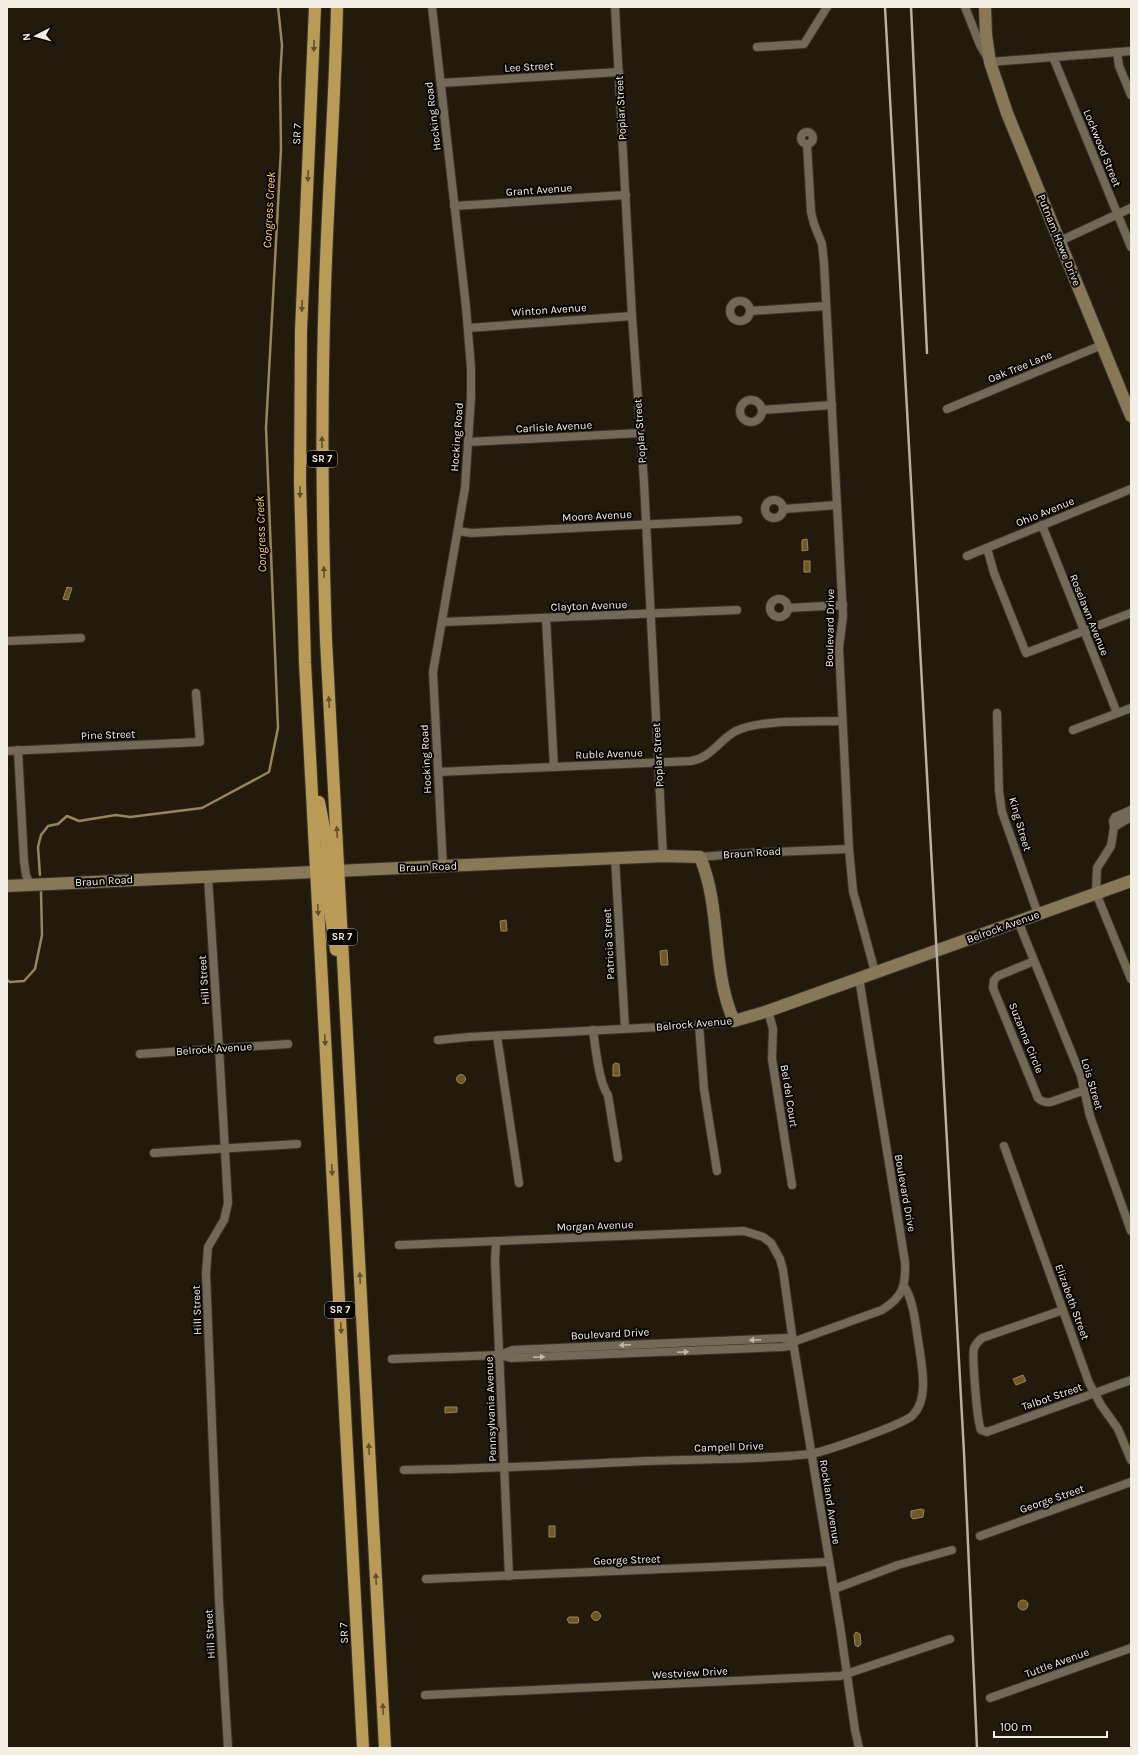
<svg xmlns="http://www.w3.org/2000/svg" width="1138" height="1755" font-family="Karla,sans-serif">
<style>
.water{fill:#6f5823;stroke:#97855d}
.lines{fill:none;stroke-linecap:round;stroke-linejoin:round}
.stream{stroke:#97855d;stroke-width:2.5}
.street-casing{stroke:#3a342d;stroke-width:10}
.secondary-casing{stroke:#3a342d;stroke-width:14}
.highway-casing{stroke:#3a342d;stroke-width:14}
.street{stroke:#726957;stroke-width:8}
.secondary{stroke:#877857;stroke-width:12}
.highway{stroke:#b99a56;stroke-width:12}
.rail{stroke:#b7b1a5;stroke-width:2.5}
.oneway{fill:#61502c}
.oneway2{fill:#bfb9ab}
.labels{text-anchor:middle;dominant-baseline:central;stroke-width:4;stroke-linejoin:round;paint-order:stroke}
.shield{fill:#090602;stroke:#ada8a0;stroke-width:1}
.shield-label{font-size:10px;font-weight:bold;fill:#f3eee3}
.street-label{font-size:11px;fill:#f3eee3;stroke:#090602}
.water-label{font-size:12px;font-style:italic;fill:#fed271;stroke:#090602}
</style>
<rect width="100%" height="100%" fill="#221b0b"/>
<g class="water">
<path d="M807,539L808,550L802,551V540Z"/>
<rect x="804" y="561" width="6" height="11"/>
<path d="M67,587L72,588L68,600L63,599Z"/>
<path d="M506,920L507,931H501L500,921Z"/>
<path d="M667,950L668,965H661L660,951Z"/>
<path d="M615,1063L619,1064L620,1076H613V1065Z"/>
<circle cx="461" cy="1079" r="4.5"/>
<path d="M1023,1375L1026,1381L1016,1385L1013,1379Z"/>
<path d="M445,1407H457V1412L445,1413Z"/>
<path d="M921,1509L924,1510L923,1517L913,1519L911,1517V1511Z"/>
<rect x="549" y="1526" width="6" height="11"/>
<circle cx="1023" cy="1605" r="5"/>
<circle cx="596" cy="1616" r="4.5"/>
<path d="M569,1617H578L579,1621L578,1623H569L567,1619Z"/>
<path d="M856,1632L860,1634L861,1644L858,1647L855,1645L854,1635Z"/>
</g>
<g class="lines">
<g class="stream">
<path d="M40,875L38,847L41,835L48,826L58,824L67,816L79,821L116,815L130,817L202,808L269,772L278,728L266,428L281,149L280,80L282,45L278,7"/>
<path d="M7,980L10,982L24,981L35,969L42,935L41,892"/>
</g>
<defs>
<g id="street">
<path d="M432,7L466,307L471,368V397L465,488L433,672L443,867"/>
<path d="M615,7L632,316L644,482L663,856"/>
<path d="M965,7L980,45L990,62L1131,51"/>
<path d="M757,47L804,44L827,7"/>
<path d="M1117,52L1119,66L1131,95"/>
<path d="M1053,57L1131,247"/>
<path d="M441,83L619,72"/>
<circle cx="807" cy="138" r="6"/>
<path d="M807,144L811,212L814,224L822,244L824,263L843,616L839,648L849,849L853,891L875,972"/>
<path d="M454,206L626,195"/>
<path d="M1060,241L1131,208"/>
<circle cx="740" cy="311" r="10"/>
<path d="M750,311L826,306"/>
<path d="M468,328L632,316"/>
<circle cx="751" cy="411" r="11"/>
<path d="M947,409L1102,345"/>
<path d="M762,410L832,405"/>
<path d="M468,442L640,433"/>
<circle cx="774" cy="509" r="9"/>
<path d="M784,509L837,505"/>
<path d="M1042,525L1117,713"/>
<path d="M458,531L471,533L738,520"/>
<path d="M987,548L994,573L1026,653L1131,613"/>
<path d="M967,556L1131,489"/>
<circle cx="779" cy="608" r="9"/>
<path d="M788,608L843,605"/>
<path d="M546,618L554,767"/>
<path d="M442,622L737,610"/>
<path d="M7,641L81,638"/>
<path d="M997,713L999,791L1002,812L1038,914"/>
<path d="M1073,730L1131,708"/>
<path d="M18,750L24,861L26,875L30,885"/>
<path d="M7,751L200,742L196,693"/>
<path d="M438,772L691,761C711,758 719,740 736,731C760,719 814,722 842,721"/>
<path d="M1131,810L1115,817L1113,821L1114,827L1111,846L1097,868L1096,893L1131,979"/>
<path d="M1114,827L1131,817"/>
<path d="M700,857L748,853L849,849"/>
<path d="M615,858L625,1028"/>
<path d="M208,877L219,1048L228,1203L224,1220L208,1247L206,1273L219,1601L228,1748"/>
<path d="M1018,921L1081,1076L1090,1116L1131,1231"/>
<path d="M1034,961L998,976L994,980L993,988L1038,1098C1042,1102 1045,1103 1051,1102L1085,1090"/>
<path d="M768,1011L773,1029L772,1059L792,1185"/>
<path d="M699,1025L704,1089L717,1171"/>
<path d="M593,1030C595,1045 599,1084 608,1095L618,1158"/>
<path d="M497,1036L519,1183"/>
<path d="M438,1040L469,1037L699,1025L734,1021"/>
<path d="M140,1054L288,1044"/>
<path d="M1004,1146L1089,1383L1101,1405L1118,1429L1131,1460"/>
<path d="M154,1153L297,1144"/>
<path d="M496,1242L495,1261L509,1576"/>
<path d="M399,1245L744,1231L763,1237L771,1243L780,1259L783,1270L793,1342L840,1626L855,1730L859,1748"/>
<path d="M1063,1310L982,1338C978,1341 976,1344 974,1348C972,1356 977,1422 981,1430L987,1432L1131,1380"/>
<path d="M500,1355L513,1350L787,1338L793,1342"/>
<path d="M392,1359L500,1355L511,1358L782,1347L789,1346L793,1342L882,1310C903,1297 906,1286 905,1262L859,978"/>
<path d="M404,1470C485,1469 566,1465 646,1461C699,1459 757,1460 810,1454C824,1452 905,1424 913,1415C929,1399 922,1367 919,1346C916,1329 914,1300 904,1286"/>
<path d="M980,1536L1131,1482"/>
<path d="M426,1579L829,1562"/>
<path d="M834,1589L898,1565L952,1550"/>
<path d="M425,1695L840,1676L950,1639"/>
<path d="M990,1698L1131,1648"/>
</g>
<g id="secondary">
<path d="M985,7L986,35L990,62L1007,113L1131,416"/>
<path d="M7,886L663,856L700,857C722,909 711,970 734,1021L768,1011L1131,881"/>
</g>
<g id="highway">
<path d="M315,7L301,331L300,482L305,663L363,1748"/>
<path d="M337,7C335,100 328,194 325,287C321,405 322,522 326,640L385,1748"/>
<path d="M319,802L326,838L329,905L336,950"/>
</g>
</defs>
<use href="#street" class="street-casing"/>
<use href="#secondary" class="secondary-casing"/>
<use href="#highway" class="highway-casing"/>
<use href="#street" class="street"/>
<use href="#secondary" class="secondary"/>
<use href="#highway" class="highway"/>
<g class="rail">
<path d="M885,7L964,1453L977,1748"/>
<path d="M911,7L927,353"/>
</g>
</g>
<defs><path id="oneway-solid" d="M-6-.8H1V-3.2L6.5 0L1 3.2V.8H-6Z"/></defs>
<g class="oneway">
<use href="#oneway-solid" transform="translate(314 46) rotate(92)"/>
<use href="#oneway-solid" transform="translate(308 176) rotate(93)"/>
<use href="#oneway-solid" transform="translate(302 306) rotate(92)"/>
<use href="#oneway-solid" transform="translate(322 442) rotate(-90)"/>
<use href="#oneway-solid" transform="translate(300 492) rotate(89)"/>
<use href="#oneway-solid" transform="translate(324 572) rotate(-92)"/>
<use href="#oneway-solid" transform="translate(329 702) rotate(-93)"/>
<use href="#oneway-solid" transform="translate(337 832) rotate(-93)"/>
<use href="#oneway-solid" transform="translate(318 910) rotate(87)"/>
<use href="#oneway-solid" transform="translate(325 1040) rotate(87)"/>
<use href="#oneway-solid" transform="translate(332 1170) rotate(87)"/>
<use href="#oneway-solid" transform="translate(360 1278) rotate(-93)"/>
<use href="#oneway-solid" transform="translate(341 1328) rotate(87)"/>
<use href="#oneway-solid" transform="translate(369 1449) rotate(-93)"/>
<use href="#oneway-solid" transform="translate(376 1579) rotate(-93)"/>
<use href="#oneway-solid" transform="translate(383 1709) rotate(-93)"/>
</g>
<g class="oneway2">
<use href="#oneway-solid" transform="translate(755 1340) rotate(177)"/>
<use href="#oneway-solid" transform="translate(625 1345) rotate(177)"/>
<use href="#oneway-solid" transform="translate(683 1352) rotate(-2)"/>
<use href="#oneway-solid" transform="translate(539 1357) rotate(-2)"/>
</g>
<g class="labels">
<g class="shield">
<rect x="307" y="451" width="30" height="16" rx="3"/>
<rect x="327" y="929" width="30" height="16" rx="3"/>
<rect x="325" y="1302" width="30" height="16" rx="3"/>
</g>
<g class="shield-label">
<text x="322" y="459">SR 7</text>
<text x="342" y="937">SR 7</text>
<text x="340" y="1310">SR 7</text>
</g>
<g class="street-label">
<text transform="translate(529 67) rotate(-3)">Lee Street</text>
<text transform="translate(621 108) rotate(-93)">Poplar Street</text>
<text transform="translate(433 116) rotate(-97)">Hocking Road</text>
<text transform="translate(297 134) rotate(-87)">SR 7</text>
<text transform="translate(1102 148) rotate(68)">Lockwood Street</text>
<text transform="translate(539 190) rotate(-4)">Grant Avenue</text>
<text transform="translate(1059 240) rotate(68)">Putnam Howe Drive</text>
<text transform="translate(549 310) rotate(-4)">Winton Avenue</text>
<text transform="translate(1020 367) rotate(-22)">Oak Tree Lane</text>
<text transform="translate(554 427) rotate(-3)">Carlisle Avenue</text>
<text transform="translate(640 431) rotate(-94)">Poplar Street</text>
<text transform="translate(457 437) rotate(-86)">Hocking Road</text>
<text transform="translate(1045 512) rotate(-22)">Ohio Avenue</text>
<text transform="translate(597 516) rotate(-3)">Moore Avenue</text>
<text transform="translate(589 606) rotate(-2)">Clayton Avenue</text>
<text transform="translate(1089 615) rotate(68)">Roselawn Avenue</text>
<text transform="translate(830 628) rotate(-89)">Boulevard Drive</text>
<text transform="translate(108 735) rotate(-2)">Pine Street</text>
<text transform="translate(609 754) rotate(-2)">Ruble Avenue</text>
<text transform="translate(658 755) rotate(-93)">Poplar Street</text>
<text transform="translate(426 759) rotate(-93)">Hocking Road</text>
<text transform="translate(1020 824) rotate(74)">King Street</text>
<text transform="translate(752 853) rotate(-4)">Braun Road</text>
<text transform="translate(428 867) rotate(-2)">Braun Road</text>
<text transform="translate(104 881) rotate(-3)">Braun Road</text>
<text transform="translate(1003 927) rotate(-20)">Belrock Avenue</text>
<text transform="translate(609 944) rotate(-93)">Patricia Street</text>
<text transform="translate(204 980) rotate(-94)">Hill Street</text>
<text transform="translate(694 1024) rotate(-5)">Belrock Avenue</text>
<text transform="translate(1026 1038) rotate(68)">Suzanna Circle</text>
<text transform="translate(214 1049) rotate(-4)">Belrock Avenue</text>
<text transform="translate(1092 1084) rotate(74)">Lois Street</text>
<text transform="translate(789 1096) rotate(81)">Bel del Court</text>
<text transform="translate(905 1193) rotate(80)">Boulevard Drive</text>
<text transform="translate(595 1226) rotate(-2)">Morgan Avenue</text>
<text transform="translate(1072 1302) rotate(70)">Elizabeth Street</text>
<text transform="translate(197 1310) rotate(-92)">Hill Street</text>
<text transform="translate(610 1334) rotate(-3)">Boulevard Drive</text>
<text transform="translate(1052 1397) rotate(-19)">Talbot Street</text>
<text transform="translate(491 1409) rotate(-92)">Pennsylvania Avenue</text>
<text transform="translate(729 1447) rotate(-2)">Campell Drive</text>
<text transform="translate(1052 1499) rotate(-19)">George Street</text>
<text transform="translate(830 1502) rotate(81)">Rockland Avenue</text>
<text transform="translate(627 1560) rotate(-2)">George Street</text>
<text transform="translate(344 1633) rotate(-93)">SR 7</text>
<text transform="translate(210 1634) rotate(-93)">Hill Street</text>
<text transform="translate(1057 1663) rotate(-20)">Tuttle Avenue</text>
<text transform="translate(690 1673) rotate(-3)">Westview Drive</text>
</g>
<g class="water-label">
<text transform="translate(269 210) rotate(-87)">Congress Creek</text>
<text transform="translate(261 534) rotate(-92)">Congress Creek</text>
</g>
</g>
<rect width="1138" height="1755" fill="none" stroke="#f3eee3" stroke-width="16"/>
<g transform="translate(36 36) rotate(264)" stroke="#090602" stroke-width="3" paint-order="stroke">
<path d="M0-3L7 15L0 10L-7 15Z" fill="#f3eee3"/>
<text y="-6" font-size="11" font-weight="bold" text-anchor="middle" fill="#f3eee3">N</text>
</g>
<path d="M994 1731v6h113v-6" fill="none" stroke="#f3eee3" stroke-width="2"/>
<text x="1000" y="1731" font-size="12" fill="#f3eee3" stroke="#090602" stroke-width="3" paint-order="stroke">100 m</text>
</svg>
